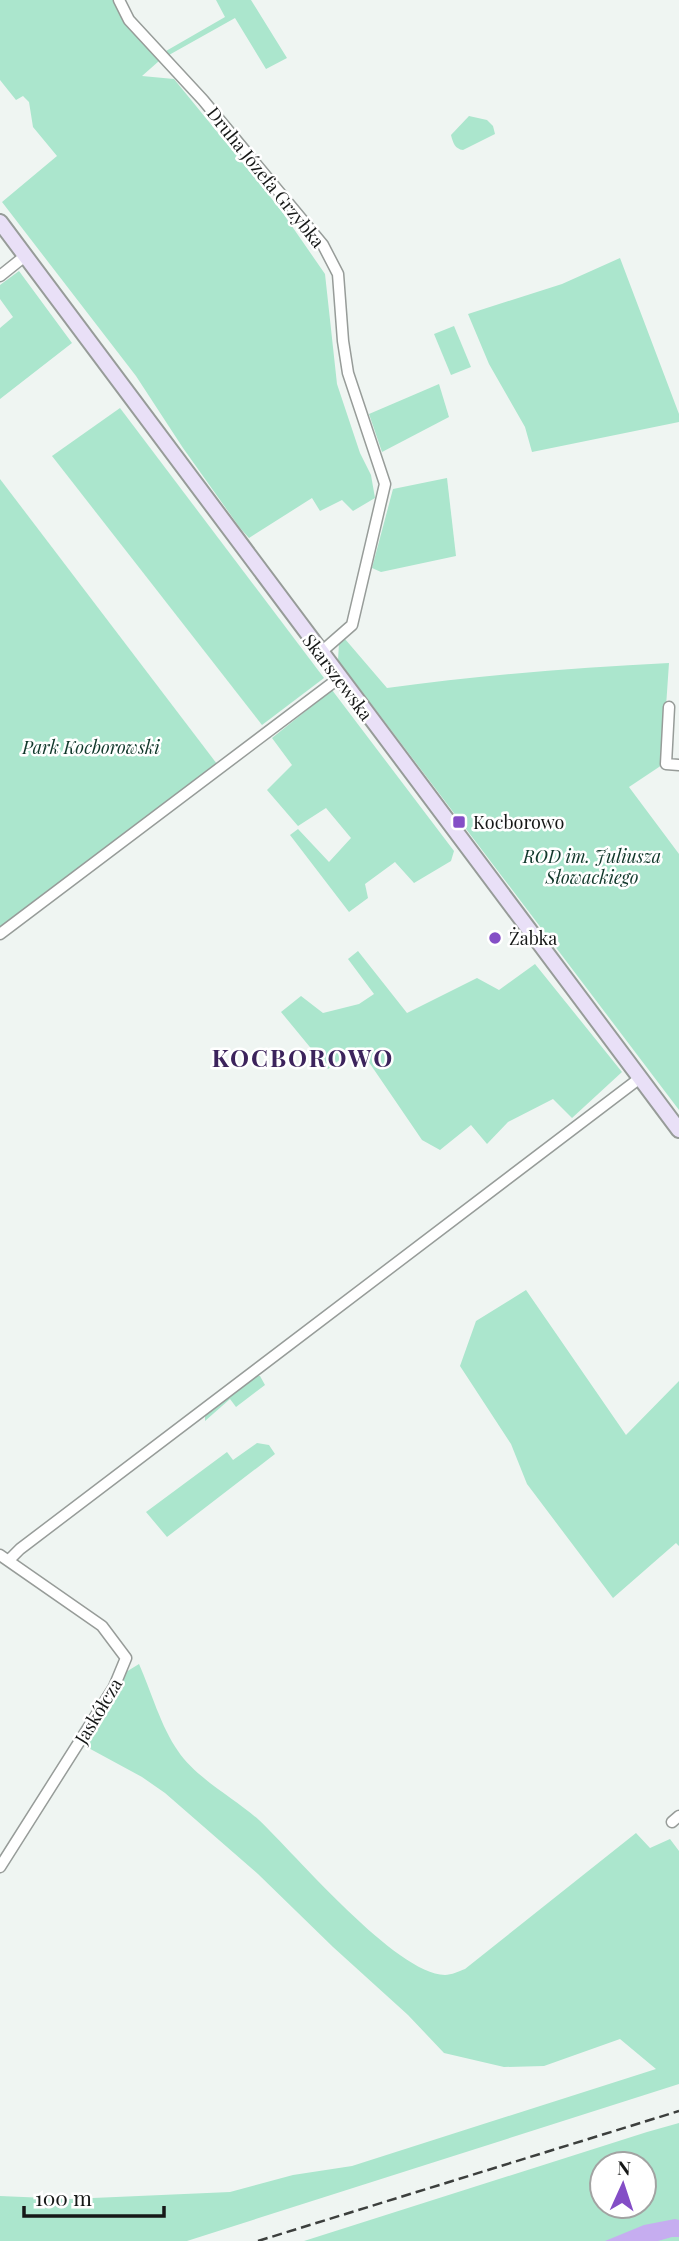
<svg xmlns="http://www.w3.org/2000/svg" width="679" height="2241" font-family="'Playfair Display',serif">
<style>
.green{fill:#abe6cd;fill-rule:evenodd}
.water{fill:#c6adf0}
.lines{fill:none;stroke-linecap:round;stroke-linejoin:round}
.street-casing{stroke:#979c99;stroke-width:13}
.secondary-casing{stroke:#979c99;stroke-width:18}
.street{stroke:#fff;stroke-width:10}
.secondary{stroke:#e9e0f7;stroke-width:14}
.rail{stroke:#3c3f3d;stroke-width:2.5;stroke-dasharray:10 5;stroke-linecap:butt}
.poi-dot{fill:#844ec6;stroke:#fff;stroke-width:2.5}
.labels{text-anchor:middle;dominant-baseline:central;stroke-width:5;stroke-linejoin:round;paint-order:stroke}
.street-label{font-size:18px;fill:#161817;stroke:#fff}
.park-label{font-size:18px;font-style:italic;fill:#11382b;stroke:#fff}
.poi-label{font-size:18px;fill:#161817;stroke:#fff;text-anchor:start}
.district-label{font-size:24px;font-weight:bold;letter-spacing:2px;fill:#3c235c;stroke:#fff}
</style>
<rect width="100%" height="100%" fill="#eff5f2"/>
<g class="green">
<path d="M0,0H115L120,15L159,61L142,76L174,79L280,209L325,274L337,384L360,453L371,475L375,498L353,511L342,500L320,511L312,498L249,538L240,528L183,448L136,376L2,202L57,156L33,127L29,102L23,96L16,100L0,80Z"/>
<path d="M216,0H251L287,58L266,69L235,18L169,55L166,51L225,17Z"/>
<path d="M469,116L487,120L493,126L495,134L463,150C455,149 453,143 451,135Z"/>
<path d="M620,258L679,414V422L532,452L525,427L489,364L468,314L562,284Z"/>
<path d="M19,271L72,343L0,399V328L13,317L0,299V285Z"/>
<path d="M454,326L471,367L451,375L434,334Z"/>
<path d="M439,384L449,417L382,452L369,414Z"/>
<path d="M120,408L324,678L262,725L52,456Z"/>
<path d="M447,478L456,556L381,572L372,568L393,489Z"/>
<path d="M0,479L217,764L0,929Z"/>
<path d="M345,639L387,688C481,675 574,668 669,663L662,765L629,787L679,854V1110L338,660L339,643Z"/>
<path d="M332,690L454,851L451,861L414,883L395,862L365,884L368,898L349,912L290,835L298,829L329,862L351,838L326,808L298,826L267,790L292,765L272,738Z"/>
<path d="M358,951L407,1013L477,978L499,990L535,964L622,1072L572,1118L553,1099L508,1122L487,1144L471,1125L440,1150L422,1140L362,1052L351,1051L328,1069L281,1012L301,996L323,1013L359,1004L374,994L348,959Z"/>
<path d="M526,1290L626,1435L679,1381V1546L676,1543L613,1598L527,1484L511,1444L460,1366L476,1321Z"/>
<path d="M257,1376H260L265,1385L236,1407L230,1399L205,1421V1414Z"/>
<path d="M257,1443L269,1445L275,1454L167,1537L146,1512L227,1452L233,1460Z"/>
<path d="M139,1664C151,1691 161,1727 178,1751C196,1778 234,1798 259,1820C296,1855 396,1974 445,1975C451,1975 460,1971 465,1969L636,1833L650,1848L670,1839L679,1851V2084L187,2241H0V2196L70,2199L230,2192L293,2175L352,2166L656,2069L620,2039L544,2066L504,2067L444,2053L408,2015L333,1947L258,1874L165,1793L142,1777L83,1745L126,1672Z"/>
<path d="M679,2123V2241H304L647,2132ZM602,2164H644V2206H602Z"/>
</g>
<path class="water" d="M675,2219L679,2220V2237H672L658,2241H605L644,2225Z"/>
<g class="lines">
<defs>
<g id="street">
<path d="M119,0L129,20L203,100L323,245L338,274L343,341L348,373L385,484L352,625L320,653"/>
<path d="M0,276L25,256"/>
<path d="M669,707L666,764L679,765"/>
<path d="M0,934L339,678"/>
<path d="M0,1555L102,1626L126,1658L114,1687L0,1867"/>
<path d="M9,1560L20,1549L640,1078"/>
<path d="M672,1822L679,1816"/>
</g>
<path id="secondary" d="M0,222L679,1130"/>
</defs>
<use href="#street" class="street-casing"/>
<use href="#secondary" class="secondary-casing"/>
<use href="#street" class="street"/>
<use href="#secondary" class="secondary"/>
<path class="rail" d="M258,2241L679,2111"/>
</g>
<g class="poi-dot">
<rect x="452" y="815" width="14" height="14" rx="3.5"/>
<circle cx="495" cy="938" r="7"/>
</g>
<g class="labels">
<g class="street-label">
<text transform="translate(266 177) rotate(51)">Druha Józefa Grzybka</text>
<text transform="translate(338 677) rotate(53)">Skarszewska</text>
<text transform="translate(98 1711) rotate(-59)">Jaskółcza</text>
</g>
<g class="park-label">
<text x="91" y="747">Park Kocborowski</text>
<text x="592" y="856">ROD im. Juliusza<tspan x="592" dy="21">Słowackiego</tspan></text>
</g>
<g class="poi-label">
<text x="473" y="822">Kocborowo</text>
<text x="509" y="938">Żabka</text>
</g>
<g class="district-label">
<text x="303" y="1057">KOCBOROWO</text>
</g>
</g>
<g transform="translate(623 2185) rotate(3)"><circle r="33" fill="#ffffff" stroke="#a2a3a2" stroke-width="2"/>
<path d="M0-5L12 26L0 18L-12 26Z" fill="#844ec6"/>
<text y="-10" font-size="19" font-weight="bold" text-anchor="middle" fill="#161817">N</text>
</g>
<path d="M24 2206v10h140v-10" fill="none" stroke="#161817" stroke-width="3.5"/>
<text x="35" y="2206" font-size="21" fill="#161817" stroke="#ffffff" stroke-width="5" paint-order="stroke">100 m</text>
</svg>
